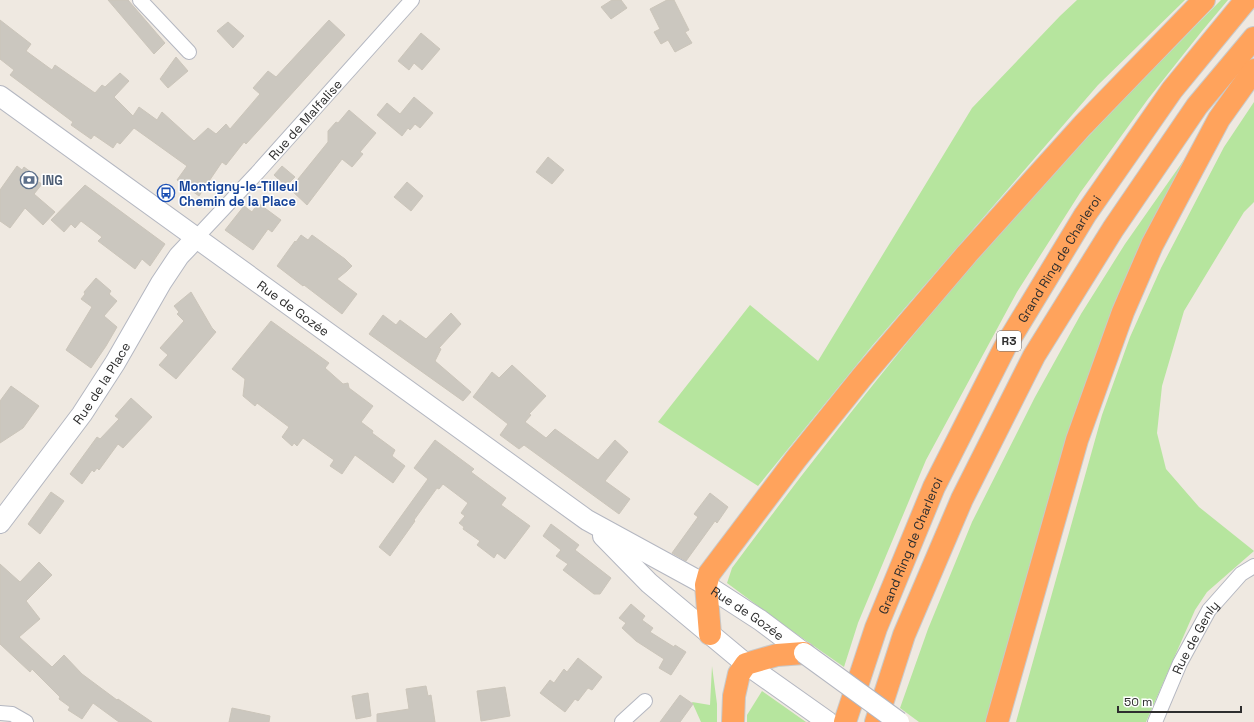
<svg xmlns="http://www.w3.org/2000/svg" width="1254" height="722" font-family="'Space Grotesk',sans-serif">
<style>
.green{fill:#b6e59e}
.building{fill:#cbc7bf;stroke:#cbc5ba}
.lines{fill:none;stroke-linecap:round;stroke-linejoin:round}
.minor-casing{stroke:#b4b7c1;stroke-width:16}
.secondary-casing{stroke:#b4b7c1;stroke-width:22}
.motorway-casing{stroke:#c9c9c9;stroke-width:24}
.minor{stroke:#fff;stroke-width:14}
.secondary{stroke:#fff;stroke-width:20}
.motorway{stroke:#ffa35c;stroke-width:22}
.secondary-bridge-casing{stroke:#b4b7c1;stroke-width:22;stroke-linecap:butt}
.secondary-bridge{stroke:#fff;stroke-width:20}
.labels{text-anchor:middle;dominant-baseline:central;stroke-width:3;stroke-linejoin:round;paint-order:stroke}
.shield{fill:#fff;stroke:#6d6d6d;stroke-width:1}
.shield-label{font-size:12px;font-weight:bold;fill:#2e2e2e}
.street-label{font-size:13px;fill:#2e2e2e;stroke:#fff}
.service-label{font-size:13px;font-weight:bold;fill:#4e5e75;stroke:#fff;text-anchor:start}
.transit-label{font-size:13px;font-weight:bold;fill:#164399;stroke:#fff;text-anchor:start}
</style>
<rect width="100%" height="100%" fill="#efe9e1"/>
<g class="green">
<path d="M1077,0H1185L1098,85L872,346L758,486L658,422L750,305L818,361L972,108L1060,16Z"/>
<path d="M1221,0H1228L1202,31L1148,99L1080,193L1017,292L926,460L858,623L844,667L785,626L727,583L732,568C824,444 920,323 1022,207C1038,189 1055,172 1071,155C1120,102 1171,51 1221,0Z"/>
<path d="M1254,102V202L1244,212L1184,311L1162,386L1157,433L1166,469L1199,507L1254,551L1207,592L1195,610L1146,722H1016L1102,415L1130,337L1161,268L1224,147Z"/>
<path d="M1200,137L1143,250L988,722H919L900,708L928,629L972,522L1035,397L1081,314L1125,244Z"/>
<path d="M712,666L717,704V722H701L692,702L710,705Z"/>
<path d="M762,691L806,722H747V715Z"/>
</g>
<g class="building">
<path d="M108,0H128L165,43L154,54Z"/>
<path d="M612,0H621L627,8L611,19L601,7Z"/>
<path d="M667,0H674L689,30L685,32L692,43L675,52L668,40L661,44L654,32L660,29L650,9Z"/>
<path d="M0,20L31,44L26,51L52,70L55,65L95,93L102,85L105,87L120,73L129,81L114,97L133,116L139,107L157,120L162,112L194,141L208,128L216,134L226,124L230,129L260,94L253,88L268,71L276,77L329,20L345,35L246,144L244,142L226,165L222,162L199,196L177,180L187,166L134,128L120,144L117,142L113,148L94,135L91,139L71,125L73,122L10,75L14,70L0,59Z"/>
<path d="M228,22L244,36L233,48L217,31Z"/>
<path d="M421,33L440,49L422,70L414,63L409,70L398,61Z"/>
<path d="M176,57L188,71L168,88L160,79Z"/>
<path d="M414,97L433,113L420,128L415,124L410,130L408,128L402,136L377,115L387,103L400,114Z"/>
<path d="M349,110L376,133L360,152L363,154L352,167L342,159L307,205L290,189L328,142V131L336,122L338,123Z"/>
<path d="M548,157L564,170L552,184L536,172Z"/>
<path d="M17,166L22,170L24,167L39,178L37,181L42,184L34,194L55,212L43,225L25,208L10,228L0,221V190Z"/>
<path d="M282,166L295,177L286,186L274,175Z"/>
<path d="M407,182L423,196L411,211L394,197Z"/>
<path d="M85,185L165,244L150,266L142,259L135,269L98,241L102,237L81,221L75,228L71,224L64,232L51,220Z"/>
<path d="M258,203L281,220L272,232L268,229L253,250L225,230L244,206L252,212Z"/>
<path d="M301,235L308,240L312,235L345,259L352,266L347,271L337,279L357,294L342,314L304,285L303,286L277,266L295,241L296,242Z"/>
<path d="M96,278L111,291L109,294L117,301L104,316L117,327L106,346L91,368L66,350L92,307L81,299L85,294L84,292Z"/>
<path d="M191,292L212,328L216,332L176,379L159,365L168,355L160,348L184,321L177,314L179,312L174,306Z"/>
<path d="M451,313L461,324L439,348L441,349L435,361L471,392L463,401L369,334L383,315L396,325L400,320L426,339Z"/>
<path d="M271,321L329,363L325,368L343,384L348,383L349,388L373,406L361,422L373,431L372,433L395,450L392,456L405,466L393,483L355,455L342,474L330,466L334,460L303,438L297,446L294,443L292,446L282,437L289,427L257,403L255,406L243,396L245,379L232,369Z"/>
<path d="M512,365L546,396L529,414L531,415L525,422L546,438L555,429L598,460L615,440L628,452L605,481L630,499L619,514L524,445L519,449L500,435L508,424L473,397L492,372L499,378Z"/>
<path d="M11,386L39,406L23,428L0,443V401Z"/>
<path d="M131,398L152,417L123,448L118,444L99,470L97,468L94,472L92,470L82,484L70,474L97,437L100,439L119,419L115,416Z"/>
<path d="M435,440L474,469L471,472L506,498L501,505L530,526L505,559L497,553L494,558L477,545L480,541L463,529L464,527L459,523L465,516L461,513L468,503L443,484L439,489L437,488L414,520L415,521L390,556L379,547L428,479L414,468Z"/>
<path d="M51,492L64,501L40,534L28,524Z"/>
<path d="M710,493L728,507L717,523L715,521L686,561L672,553L698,517L694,514Z"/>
<path d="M551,524L579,545L575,550L611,578L600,594H594L563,570L568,564L556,556L561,550L543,536Z"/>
<path d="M39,562L52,575L26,601L40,619L19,637L52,667L64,655L82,674L117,700L118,699L152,722H119L93,703L82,719L68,710L70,707L59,699L60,697L32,669L30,672L0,644V564L20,582Z"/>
<path d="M631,604L645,616L642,620L653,628L650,632L674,647L675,645L686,652L671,675L659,668L664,659L636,641L622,628L626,623L619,618Z"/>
<path d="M578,658L602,677L592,690L588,688L578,701L575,699L565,712L540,693L550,680L554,683L564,669L567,672Z"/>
<path d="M426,686L428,696L431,695L435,722H377V714L409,709L406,689Z"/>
<path d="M505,687L510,716L481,721L477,691Z"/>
<path d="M368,693L371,716L356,719L352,696Z"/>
<path d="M680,695L693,704L680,722H660Z"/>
<path d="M232,708L270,716L269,722H229Z"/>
</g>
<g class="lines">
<defs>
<g id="minor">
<path d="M140,0L189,52"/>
<path id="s1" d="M196,238L257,173L412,0"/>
<path d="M0,713L12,714L26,722"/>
<path d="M622,722L645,701"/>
<path id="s2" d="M1155,722L1180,663L1209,610L1241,574L1254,566"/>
</g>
<g id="secondary">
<path id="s3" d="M0,96L587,520L706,585L760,620L804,653"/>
<path id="s4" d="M0,523L82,414L115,363L161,283L179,256L196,238"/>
<path d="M603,536L649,583L710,634L746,664L828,722"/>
</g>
<g id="motorway">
<path d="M710,634L706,585L709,574L796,459L862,377L967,254L1083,125L1204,0"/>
<path d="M733,722L734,696L739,674L746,664L777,655L804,653"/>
<path id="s5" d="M845,722L876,628L934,487L1005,347L1085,215L1172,90L1246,0"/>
<path d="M876,722L904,635L962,499L1034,356L1113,229L1197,106L1254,38"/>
<path d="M997,722L1077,440L1123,312L1152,245L1219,119L1254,70"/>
</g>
</defs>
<use href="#minor" class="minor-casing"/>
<use href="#secondary" class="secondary-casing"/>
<use href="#motorway" class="motorway-casing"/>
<use href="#minor" class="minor"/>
<use href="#secondary" class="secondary"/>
<use href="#motorway" class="motorway"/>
<defs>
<path id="secondary-bridge" d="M804,653L899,722"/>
</defs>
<use href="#secondary-bridge" class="secondary-bridge-casing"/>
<use href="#secondary-bridge" class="secondary-bridge"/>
</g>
<defs>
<symbol id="bank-ring" viewBox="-11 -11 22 22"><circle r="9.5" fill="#fff" stroke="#5c6f8a" stroke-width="1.5"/><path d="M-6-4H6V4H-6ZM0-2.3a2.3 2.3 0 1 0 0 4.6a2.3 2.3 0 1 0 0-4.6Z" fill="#5c6f8a"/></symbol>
<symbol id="bus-ring" viewBox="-11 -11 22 22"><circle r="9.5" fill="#fff" stroke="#1a4fb4" stroke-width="1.5"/><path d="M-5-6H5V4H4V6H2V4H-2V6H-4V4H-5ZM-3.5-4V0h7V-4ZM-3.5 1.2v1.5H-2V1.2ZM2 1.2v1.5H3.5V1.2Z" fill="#1a4fb4"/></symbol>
</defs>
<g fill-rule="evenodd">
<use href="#bank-ring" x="19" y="170" width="20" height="20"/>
<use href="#bus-ring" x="156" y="183" width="20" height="20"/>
</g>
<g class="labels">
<rect class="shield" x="997" y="331" width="24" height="20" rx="3"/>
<g class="shield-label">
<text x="1009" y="341">R3</text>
</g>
<g class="street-label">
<text stroke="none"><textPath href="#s1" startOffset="161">Rue de Malfalise</textPath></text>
<text stroke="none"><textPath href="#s5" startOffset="512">Grand Ring de Charleroi</textPath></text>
<text stroke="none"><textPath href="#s3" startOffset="362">Rue de Gozée</textPath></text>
<text stroke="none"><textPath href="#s4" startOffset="173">Rue de la Place</textPath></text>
<text stroke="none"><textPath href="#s5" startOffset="188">Grand Ring de Charleroi</textPath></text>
<text stroke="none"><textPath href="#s3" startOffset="910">Rue de Gozée</textPath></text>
<text stroke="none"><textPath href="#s2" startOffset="94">Rue de Genly</textPath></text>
</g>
<g class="service-label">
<text x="42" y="180">ING</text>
</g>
<g class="transit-label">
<text x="179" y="186">Montigny-le-Tilleul<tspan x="179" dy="15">Chemin de la Place</tspan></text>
</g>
</g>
<path d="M1118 706v6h123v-6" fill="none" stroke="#2e2e2e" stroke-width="2"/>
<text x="1124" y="706" font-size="12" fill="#2e2e2e" stroke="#ffffff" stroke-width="3" paint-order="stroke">50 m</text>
</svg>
